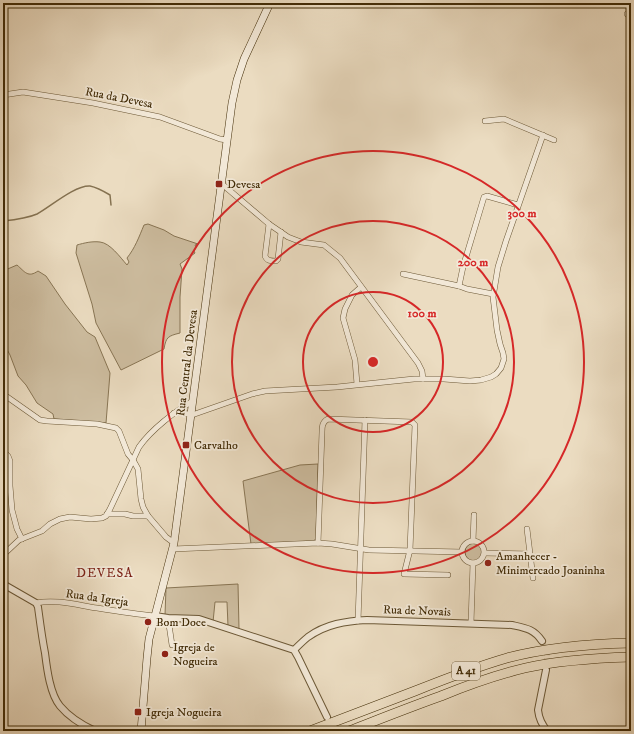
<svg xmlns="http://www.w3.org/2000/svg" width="634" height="734" font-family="'IM FELL DW Pica',serif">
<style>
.green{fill:#cebea1;stroke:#887554}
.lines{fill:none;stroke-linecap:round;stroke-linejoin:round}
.stream{stroke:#857251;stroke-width:1.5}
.tertiary-tunnel{stroke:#c9b99c;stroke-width:6;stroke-dasharray:6 3;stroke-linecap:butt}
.minor-casing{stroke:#6c5836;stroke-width:6}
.tertiary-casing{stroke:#6c5836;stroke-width:8}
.secondary-casing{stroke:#422c07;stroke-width:8}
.motorway-casing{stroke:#422c07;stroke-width:10}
.minor{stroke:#f2e8d7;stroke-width:5}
.tertiary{stroke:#f2e8d7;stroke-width:6}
.secondary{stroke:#f2e8d7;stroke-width:7}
.motorway{stroke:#ebdcc1;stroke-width:9}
.ring{fill:none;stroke:#d62828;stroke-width:2}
.poi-dot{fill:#8f2418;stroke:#f2e8d7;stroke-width:1.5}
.labels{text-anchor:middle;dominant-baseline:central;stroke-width:3.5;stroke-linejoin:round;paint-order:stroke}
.shield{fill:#f2e8d7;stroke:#776445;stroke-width:1}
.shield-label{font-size:11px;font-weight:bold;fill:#422c07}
.street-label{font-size:12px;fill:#422c07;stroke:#f2e8d7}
.poi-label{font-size:12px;fill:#422c07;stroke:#f2e8d7;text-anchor:start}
.neighbourhood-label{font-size:13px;letter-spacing:1px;fill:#7a1f14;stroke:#f2e8d7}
.centre{fill:#d62828;stroke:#f2e8d7;stroke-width:2}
.ring-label{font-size:12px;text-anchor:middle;font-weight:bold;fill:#d62828;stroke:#f2e8d7;stroke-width:3.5;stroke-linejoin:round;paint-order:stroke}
</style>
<rect width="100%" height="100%" fill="#ebdcc1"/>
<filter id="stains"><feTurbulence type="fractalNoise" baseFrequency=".005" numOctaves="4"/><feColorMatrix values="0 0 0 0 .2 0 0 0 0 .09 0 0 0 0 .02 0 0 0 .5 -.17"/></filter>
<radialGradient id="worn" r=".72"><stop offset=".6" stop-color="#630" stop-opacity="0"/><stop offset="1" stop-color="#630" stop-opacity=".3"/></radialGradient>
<g class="green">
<path d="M144,225L148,224L164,230L174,236L198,244L195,245L196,247L194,251L195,253L180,264L182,269L180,297V333C168,336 166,337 164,349L121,370L96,323L92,304L76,253L77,245C84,243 92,241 100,242C110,243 120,257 127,265L129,262L127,258C135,248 139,237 144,225Z"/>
<path d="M17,265C25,272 28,278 38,271L46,276L65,304L87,332L95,337L110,373L106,423L54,419L53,414L37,403L26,385L18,376L10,355L3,342V271Z"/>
<path d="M318,464L316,539L313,541L251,544L243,481L300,465Z"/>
<circle cx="474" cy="552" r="9"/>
<path d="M238,584L239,629L228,626L227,602H215L213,622L165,615L166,588Z"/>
</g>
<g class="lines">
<path class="stream" d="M3,221C13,220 28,218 37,214C50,207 75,185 90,186C95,187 105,192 110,195L111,205"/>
<path class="tertiary-tunnel" d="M542,641L547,655V667"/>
<defs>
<g id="minor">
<path d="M627,14L631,13"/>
<path d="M3,95L23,92L93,103L160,117L220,139L227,140"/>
<path d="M485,121L504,119L554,140"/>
<path d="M222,184L269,224L288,237L301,242L324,245L340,258L418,363L422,371L423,379"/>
<path d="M269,224L265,256C267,261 271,261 276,261L278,259L281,232"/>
<path d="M403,274L459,286L467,289L493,294"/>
<path d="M459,286L463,267L484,197L487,196L518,205"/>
<path d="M357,384L355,360L343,318L345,309L352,295L361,287"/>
<path d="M3,394L40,420L47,421L97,424L116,428L119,431L128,454L133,460L138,469L141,499L143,507L148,516L166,537L174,543"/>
<path d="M174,413H183L192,415L252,394L265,391L337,387L414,379H444L470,381L481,380L491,377L496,374L501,368L504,359L503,353L500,344L497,330L493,297L498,267L506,241L543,135"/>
<path d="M3,451L8,456L10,461V486L12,510L17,529L22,539"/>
<path d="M107,514H125L133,516H148"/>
<path d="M527,529L533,578"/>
<circle cx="473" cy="552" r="11"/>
<path d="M473,541L474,515"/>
<path d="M318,543L322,432C322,427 322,422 328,419L412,422L415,425L410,550L404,574L448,575"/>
<path d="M173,549L318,543L332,544L369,550L462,552"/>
<path d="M485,553L530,554"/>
<path d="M3,555L19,540L42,531L50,524L60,519L70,517L91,519L102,518L106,516L110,509L139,447C151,430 175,411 193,401"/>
<path d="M36,603C56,599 77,605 97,608C116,611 135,614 155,616"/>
<path d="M168,618L172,645"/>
<path d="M358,621L365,420"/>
<path d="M471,623L473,563"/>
</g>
<g id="tertiary">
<path d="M3,584L36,603L38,607C40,622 42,638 45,653C47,669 50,694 60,706C70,718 82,725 95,731"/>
<path d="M155,616L168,618L199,619L294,650L298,657L327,717"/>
<path d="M294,650C298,646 303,641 308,637C326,624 346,621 367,620L512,625C526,628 534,629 542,641"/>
<path d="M546,670L538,710C539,719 542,724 547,731"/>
</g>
<path id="secondary" d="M141,731L147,658L149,639L174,543L232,103L237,80L244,59L270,3"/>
<g id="motorway">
<path d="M310,731C345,718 380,704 415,691C445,679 476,667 507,658C548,647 589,644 631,643"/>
<path d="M349,731C380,719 410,707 441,696C468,685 496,675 525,668C560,660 595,658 631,657"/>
</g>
</defs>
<use href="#minor" class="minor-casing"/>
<use href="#tertiary" class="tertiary-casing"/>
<use href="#secondary" class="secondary-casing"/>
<use href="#motorway" class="motorway-casing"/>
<use href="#minor" class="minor"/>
<use href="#tertiary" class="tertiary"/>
<use href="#secondary" class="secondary"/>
<use href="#motorway" class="motorway"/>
</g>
<g class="ring">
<circle cx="373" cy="362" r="70"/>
<circle cx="373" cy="362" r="141"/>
<circle cx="373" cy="362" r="211"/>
</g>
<g class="poi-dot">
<rect x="215" y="180" width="8" height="8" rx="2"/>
<rect x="182" y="441" width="8" height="8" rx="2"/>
<circle cx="488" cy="563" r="4"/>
<circle cx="148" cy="622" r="4"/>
<circle cx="165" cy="654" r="4"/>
<rect x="134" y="708" width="8" height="8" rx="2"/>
</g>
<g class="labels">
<rect class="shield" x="452" y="662" width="28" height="18" rx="3"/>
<g class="shield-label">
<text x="466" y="671">A 41</text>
</g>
<g class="street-label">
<text transform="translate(119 98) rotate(11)">Rua da Devesa</text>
<text transform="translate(187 363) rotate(-83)">Rua Central da Devesa</text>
<text transform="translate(97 598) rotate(8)">Rua da Igreja</text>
<text transform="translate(417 611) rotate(2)">Rua de Novais</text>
</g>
<g class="poi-label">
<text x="227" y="184">Devesa</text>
<text x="194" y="445">Carvalho</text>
<text x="496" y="556">Amanhecer -<tspan x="496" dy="14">Minimercado Joaninha</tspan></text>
<text x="156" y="622">Bom Doce</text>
<text x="173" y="647">Igreja de<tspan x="173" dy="14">Nogueira</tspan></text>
<text x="146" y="712">Igreja Nogueira</text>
</g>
<g class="neighbourhood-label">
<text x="105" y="573">DEVESA</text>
</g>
</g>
<circle cx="373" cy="362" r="6" class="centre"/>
<g class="ring-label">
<text x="522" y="217">300 m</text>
<text x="473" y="266">200 m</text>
<text x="422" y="317">100 m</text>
</g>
<rect width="634" height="734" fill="none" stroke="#ebdcc1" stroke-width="16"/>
<rect x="4" y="4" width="626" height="726" fill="none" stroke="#422c07" stroke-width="2"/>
<rect x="8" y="8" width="618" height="718" fill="none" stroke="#422c07"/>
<rect width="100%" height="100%" filter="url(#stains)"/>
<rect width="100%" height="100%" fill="url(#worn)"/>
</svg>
